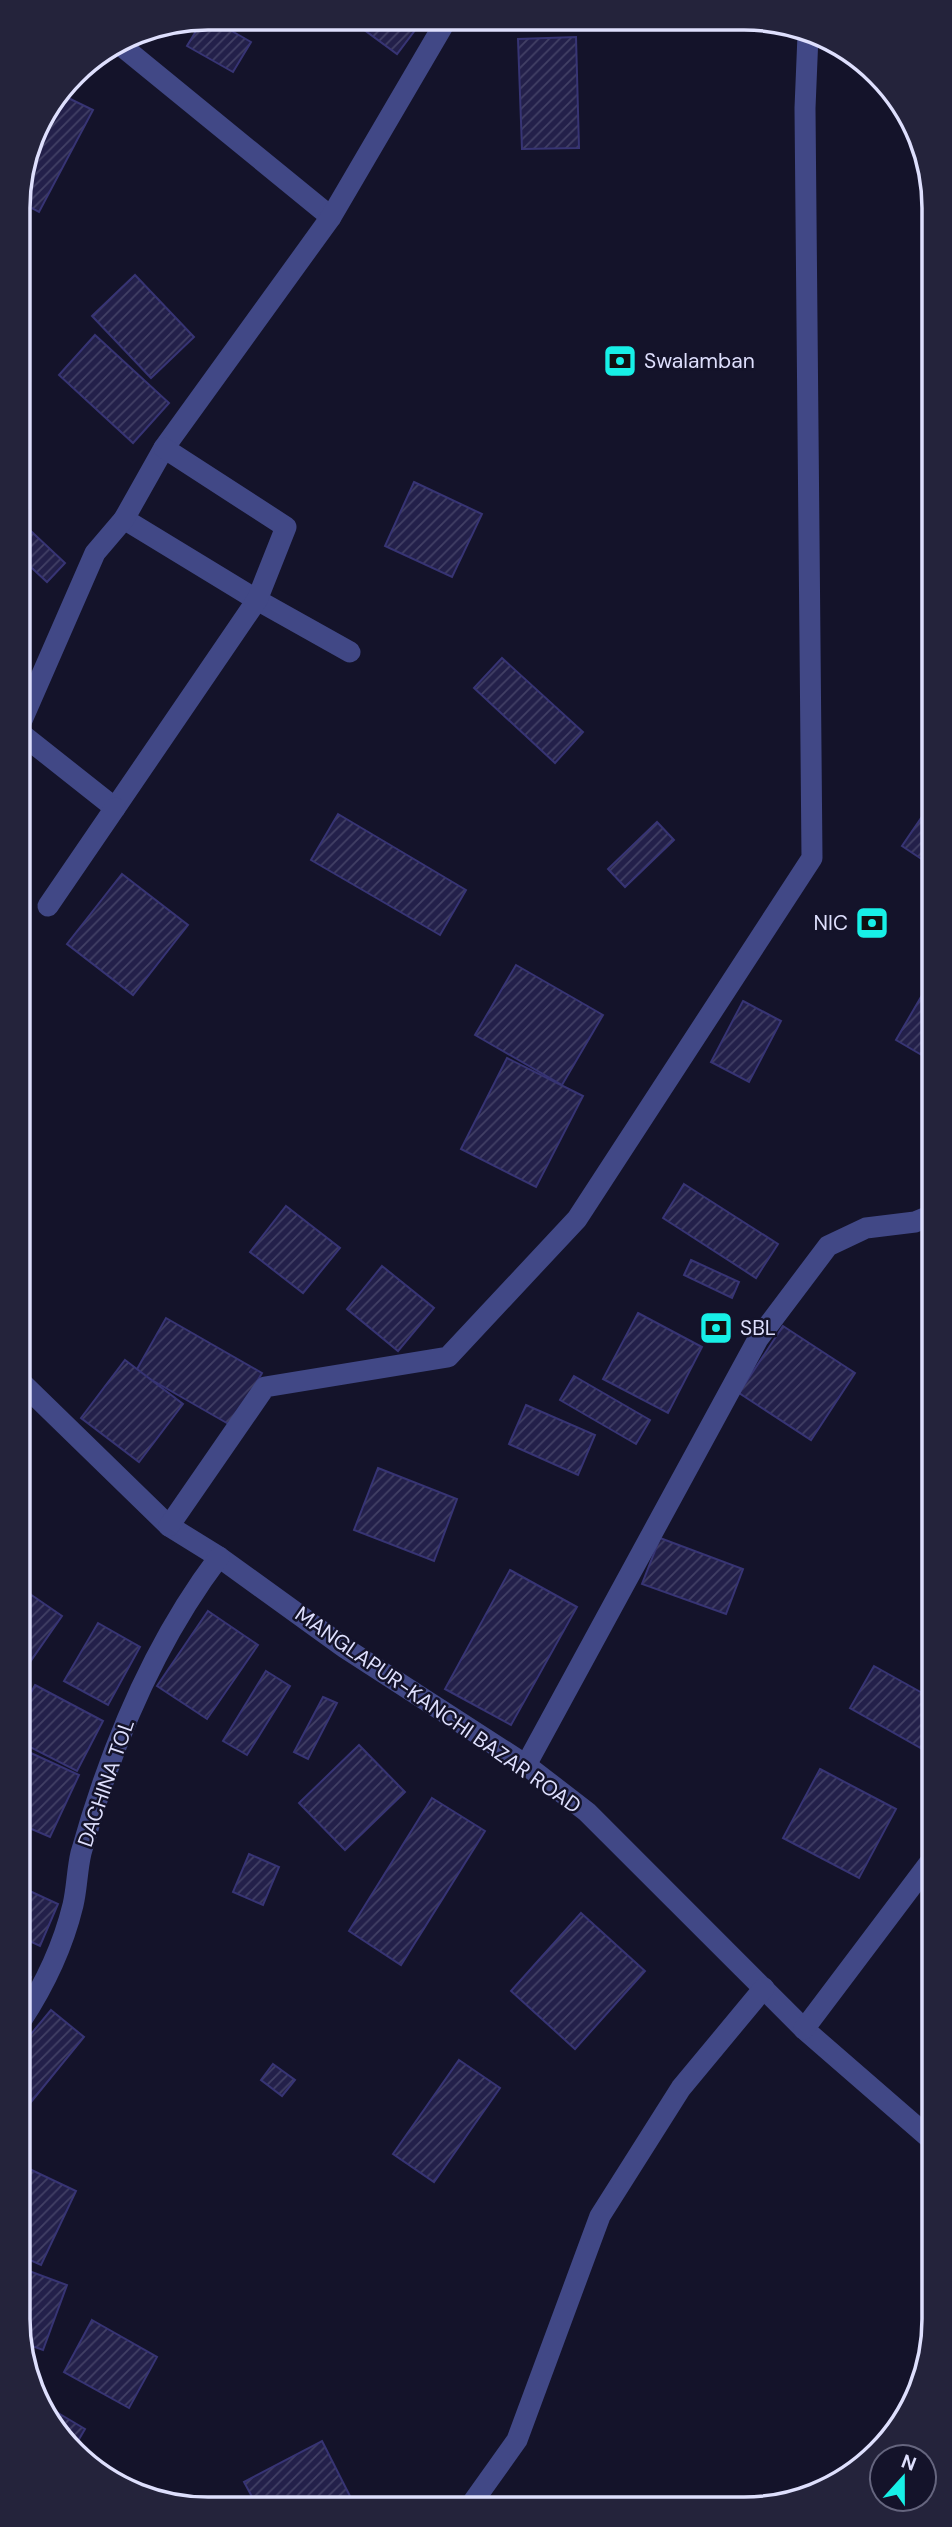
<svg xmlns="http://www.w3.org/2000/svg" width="952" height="2527" font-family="'DM Sans',sans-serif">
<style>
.building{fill:url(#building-hatch);stroke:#373474;stroke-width:2}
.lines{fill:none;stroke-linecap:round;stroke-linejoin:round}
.minor{stroke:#414886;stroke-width:21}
.labels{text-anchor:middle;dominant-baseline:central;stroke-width:5;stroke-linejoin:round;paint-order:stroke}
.poi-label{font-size:21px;fill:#dedffd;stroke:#14132a;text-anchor:start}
.street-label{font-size:21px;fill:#dedffd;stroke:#14132a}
.rim{fill:none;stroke:#dedffd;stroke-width:3.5}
</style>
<defs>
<pattern id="building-hatch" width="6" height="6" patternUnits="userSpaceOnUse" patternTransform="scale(1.75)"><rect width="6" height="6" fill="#23204a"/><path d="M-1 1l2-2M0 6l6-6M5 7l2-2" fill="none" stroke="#424065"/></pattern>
</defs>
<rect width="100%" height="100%" fill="#14132a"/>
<g class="building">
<path d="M204,18H209L251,42L233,72L187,46Z"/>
<path d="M348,18L411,19L419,25L397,54Z"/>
<path d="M576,37L579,148L522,149L518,39Z"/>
<path d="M60,94L93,110L39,212L18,201V195L37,124Z"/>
<path d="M135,275L194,337L151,378L92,316Z"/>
<path d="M95,335L169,403L133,443L59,375Z"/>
<path d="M414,482L482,514L452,577L385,546Z"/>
<path d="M18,519L65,563L47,582L18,555Z"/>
<path d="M502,658L583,732L555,763L474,688Z"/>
<path d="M932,802V866L902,846Z"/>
<path d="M338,814L466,890L440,935L311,860Z"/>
<path d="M657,822L674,840L625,887L608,869Z"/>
<path d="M122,874L188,925L133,995L67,944Z"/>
<path d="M516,965L603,1015L562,1085L475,1035Z"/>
<path d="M932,978V1061L896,1040Z"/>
<path d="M743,1001L781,1021L749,1082L711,1062Z"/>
<path d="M507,1058L583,1096L536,1187L461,1149Z"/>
<path d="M684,1184L778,1244L756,1278L663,1218Z"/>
<path d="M286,1206L340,1248L303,1293L250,1252Z"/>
<path d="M691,1260L739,1282L732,1298L684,1275Z"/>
<path d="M382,1266L434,1308L398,1351L347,1309Z"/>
<path d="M638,1313L702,1347L668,1413L603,1379Z"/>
<path d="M166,1318L262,1373L232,1426L136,1371Z"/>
<path d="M783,1326L855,1373L811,1440L739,1393Z"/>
<path d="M125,1360L183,1404L139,1462L81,1418Z"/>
<path d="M574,1376L650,1420L636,1444L560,1400Z"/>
<path d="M526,1405L595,1435L578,1475L509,1444Z"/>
<path d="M378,1468L457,1499L434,1561L354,1530Z"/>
<path d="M660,1538L743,1569L726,1614L642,1584Z"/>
<path d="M510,1570L577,1607L511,1725L445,1689Z"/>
<path d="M30,1594L62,1616L30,1662L20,1655V1609Z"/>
<path d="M208,1611L258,1645L207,1719L157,1686Z"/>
<path d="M98,1623L140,1647L108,1705L64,1681Z"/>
<path d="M874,1666L933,1699V1755L850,1708Z"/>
<path d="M266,1671L290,1686L247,1755L223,1741Z"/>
<path d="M35,1685L103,1721L77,1771L20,1742V1713Z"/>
<path d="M323,1697L337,1703L308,1759L294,1752Z"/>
<path d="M359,1745L405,1792L345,1850L299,1803Z"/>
<path d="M20,1748L79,1775L50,1837L20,1824Z"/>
<path d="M820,1769L896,1809L859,1878L783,1838Z"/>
<path d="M432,1798L485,1831L401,1965L349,1931Z"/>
<path d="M249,1854L279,1867L263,1905L233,1892Z"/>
<path d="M21,1887L58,1904L40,1946L21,1937Z"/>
<path d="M581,1913L645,1971L575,2049L511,1991Z"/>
<path d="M21,1970L31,1977L21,1991Z"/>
<path d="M51,2010L84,2037L31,2102L21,2094V2046Z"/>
<path d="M459,2060L500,2088L434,2182L393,2154Z"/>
<path d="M273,2064L295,2080L282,2096L261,2080Z"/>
<path d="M21,2165L76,2191L41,2265L21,2256Z"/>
<path d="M21,2268L67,2285L43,2350L21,2342Z"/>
<path d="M92,2320L157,2357L129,2408L64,2372Z"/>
<path d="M48,2407L85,2429L72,2451Z"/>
<path d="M322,2441L355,2506H257L244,2482Z"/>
</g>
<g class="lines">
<g class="minor">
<path d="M118,43L331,217"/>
<path d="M124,519L257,600L350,652"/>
<path d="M19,727L95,553L124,519L164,448L331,217L447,19"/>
<path d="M19,732L115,808L257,600L286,527L164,448"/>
<path d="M48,906L115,808"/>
<path d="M20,1381L169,1526L219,1557L345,1648L526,1765L587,1812L804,2029L934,2142"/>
<path d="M169,1526L265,1387L448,1357L577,1219L812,858L805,108L808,35"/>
<path d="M526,1765L758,1339L828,1246L866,1228L915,1222L932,1215"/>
<path d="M21,2021C44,1986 63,1946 73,1905C77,1888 77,1870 81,1853C110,1749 154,1643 219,1557"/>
<path d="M804,2029L933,1858"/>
<path d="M470,2506L517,2440L600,2216L681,2088L764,1988"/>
</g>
</g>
<defs>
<symbol id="bank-square" viewBox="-11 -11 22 22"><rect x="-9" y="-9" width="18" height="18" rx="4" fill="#17f0e7" stroke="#14132a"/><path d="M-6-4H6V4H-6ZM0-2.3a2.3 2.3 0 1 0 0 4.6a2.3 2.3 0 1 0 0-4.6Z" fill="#111"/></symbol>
</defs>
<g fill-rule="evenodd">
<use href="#bank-square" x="601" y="342" width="38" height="38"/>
<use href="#bank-square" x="853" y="904" width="38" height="38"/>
<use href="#bank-square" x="697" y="1309" width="38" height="38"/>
</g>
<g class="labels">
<g class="poi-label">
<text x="644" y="361">Swalamban</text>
<text x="848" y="923" text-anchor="end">NIC</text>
<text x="740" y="1328">SBL</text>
</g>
<g class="street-label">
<text transform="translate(438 1710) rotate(35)">MANGLAPUR-KANCHI BAZAR ROAD</text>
<text transform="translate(106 1783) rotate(-71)">DACHINA TOL</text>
</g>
</g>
<path d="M0 0H952V2527H0ZM208 30H744A178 178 0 0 1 922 208V2319A178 178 0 0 1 744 2497H208A178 178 0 0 1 30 2319V208A178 178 0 0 1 208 30Z" fill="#24233b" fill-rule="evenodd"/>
<path class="rim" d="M208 30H744A178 178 0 0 1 922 208V2319A178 178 0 0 1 744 2497H208A178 178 0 0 1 30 2319V208A178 178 0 0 1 208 30Z"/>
<g transform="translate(903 2478) rotate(21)"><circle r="33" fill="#14132a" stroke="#65657e" stroke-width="2"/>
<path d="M0-5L12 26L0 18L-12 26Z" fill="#17f0e7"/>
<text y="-10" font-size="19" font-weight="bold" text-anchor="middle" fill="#dedffd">N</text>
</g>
</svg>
